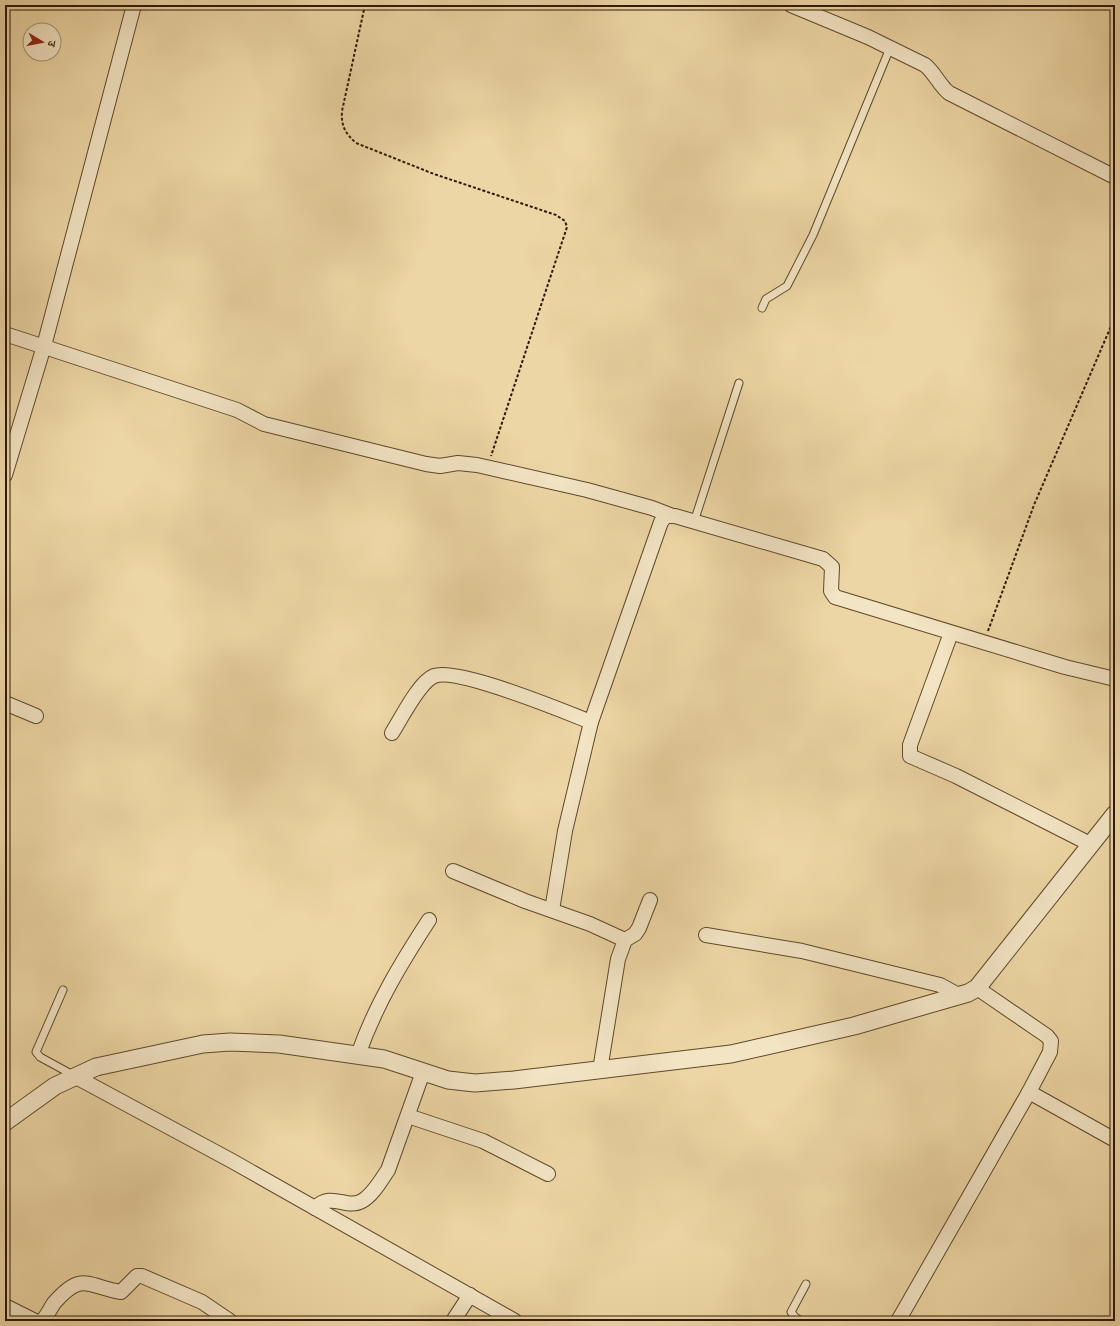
<svg xmlns="http://www.w3.org/2000/svg" width="1120" height="1326" font-family="'Sorts Mill Goudy','Noto Serif Devanagari',serif">
<style>
.lines{fill:none;stroke-linecap:round;stroke-linejoin:round}
.service-casing{stroke:#5e4929;stroke-width:9}
.minor-casing{stroke:#5e4929;stroke-width:16}
.tertiary-casing{stroke:#5e4929;stroke-width:19}
.path{stroke:#2e1a00;stroke-width:2;stroke-dasharray:3 2;stroke-linecap:butt}
.service{stroke:#f3e4c4;stroke-width:7}
.minor{stroke:#f3e4c4;stroke-width:14}
.tertiary{stroke:#f3e4c4;stroke-width:17}
</style>
<rect width="100%" height="100%" fill="#edd6a5"/>
<filter id="stains"><feTurbulence type="fractalNoise" baseFrequency=".005" numOctaves="4"/><feColorMatrix values="0 0 0 0 .2 0 0 0 0 .09 0 0 0 0 .02 0 0 0 .5 -.17"/></filter>
<radialGradient id="worn" r=".72"><stop offset=".6" stop-color="#630" stop-opacity="0"/><stop offset="1" stop-color="#630" stop-opacity=".3"/></radialGradient>
<g class="lines">
<defs>
<g id="service">
<path d="M762,308L766,299L787,286L813,235L890,48"/>
<path d="M694,522L739,383"/>
<path d="M63,990L36,1052L40,1057L73,1075"/>
<path d="M801,1321L795,1317L791,1312L806,1284"/>
</g>
<g id="minor">
<path d="M791,5L868,37L925,65C935,73 939,85 949,93L1115,177"/>
<path d="M5,334L237,410L264,424L426,464L440,466L458,463L477,465L587,490L652,508L670,515"/>
<path d="M5,475L44,346L134,5"/>
<path d="M951,633L910,745V756L956,776L1090,844"/>
<path d="M5,703L36,716"/>
<path d="M392,733C401,719 419,682 434,676C457,667 563,711 591,722"/>
<path d="M453,871L525,901L590,924L625,940"/>
<path d="M552,910L565,831L591,722L661,522L666,516H675L823,559L832,567L831,591L835,597L1065,667L1115,679"/>
<path d="M706,935L802,951L940,985L960,996"/>
<path d="M358,1055C375,1006 401,963 429,920"/>
<path d="M600,1070L618,959L625,940L635,934L639,928L650,900"/>
<path d="M76,1077L232,1161L515,1321"/>
<path d="M1029,1092L1115,1140"/>
<path d="M408,1116L483,1141L548,1174"/>
<path d="M315,1208C332,1191 346,1210 362,1201C373,1195 381,1180 388,1170L423,1072"/>
<path d="M5,1306L35,1321"/>
<path d="M42,1321C47,1316 50,1309 54,1303C82,1271 86,1286 121,1292L137,1276H142L202,1302L230,1321"/>
<path d="M453,1321L470,1295"/>
<path d="M898,1321L1029,1092L1050,1052L1051,1041L1047,1036L977,988"/>
</g>
<path id="tertiary" d="M5,1122L55,1086L96,1067L203,1044L230,1042L279,1044L384,1059L448,1080L475,1083L514,1080L731,1054L854,1026L968,993L977,988L1115,814"/>
</defs>
<use href="#service" class="service-casing"/>
<use href="#minor" class="minor-casing"/>
<use href="#tertiary" class="tertiary-casing"/>
<g class="path">
<path d="M365,5L342,111C341,126 345,133 356,143L434,174L556,215L565,221L567,227L491,456"/>
<path d="M988,631L1034,505L1115,317"/>
</g>
<use href="#service" class="service"/>
<use href="#minor" class="minor"/>
<use href="#tertiary" class="tertiary"/>
</g>
<rect width="1120" height="1326" fill="none" stroke="#edd6a5" stroke-width="20"/>
<rect x="6" y="6" width="1108" height="1314" fill="none" stroke="#2e1a00" stroke-width="2"/>
<rect x="10" y="10" width="1100" height="1306" fill="none" stroke="#2e1a00"/>
<g transform="translate(42 42) rotate(100)"><circle r="19" fill="#f3e4c4" stroke="#a49376"/>
<path d="M0-3L7 15L0 10L-7 15Z" fill="#8f2418"/>
<text y="-6" font-size="11" font-weight="bold" text-anchor="middle" fill="#2e1a00">उ</text>
</g>
<rect width="100%" height="100%" filter="url(#stains)"/>
<rect width="100%" height="100%" fill="url(#worn)"/>
</svg>
